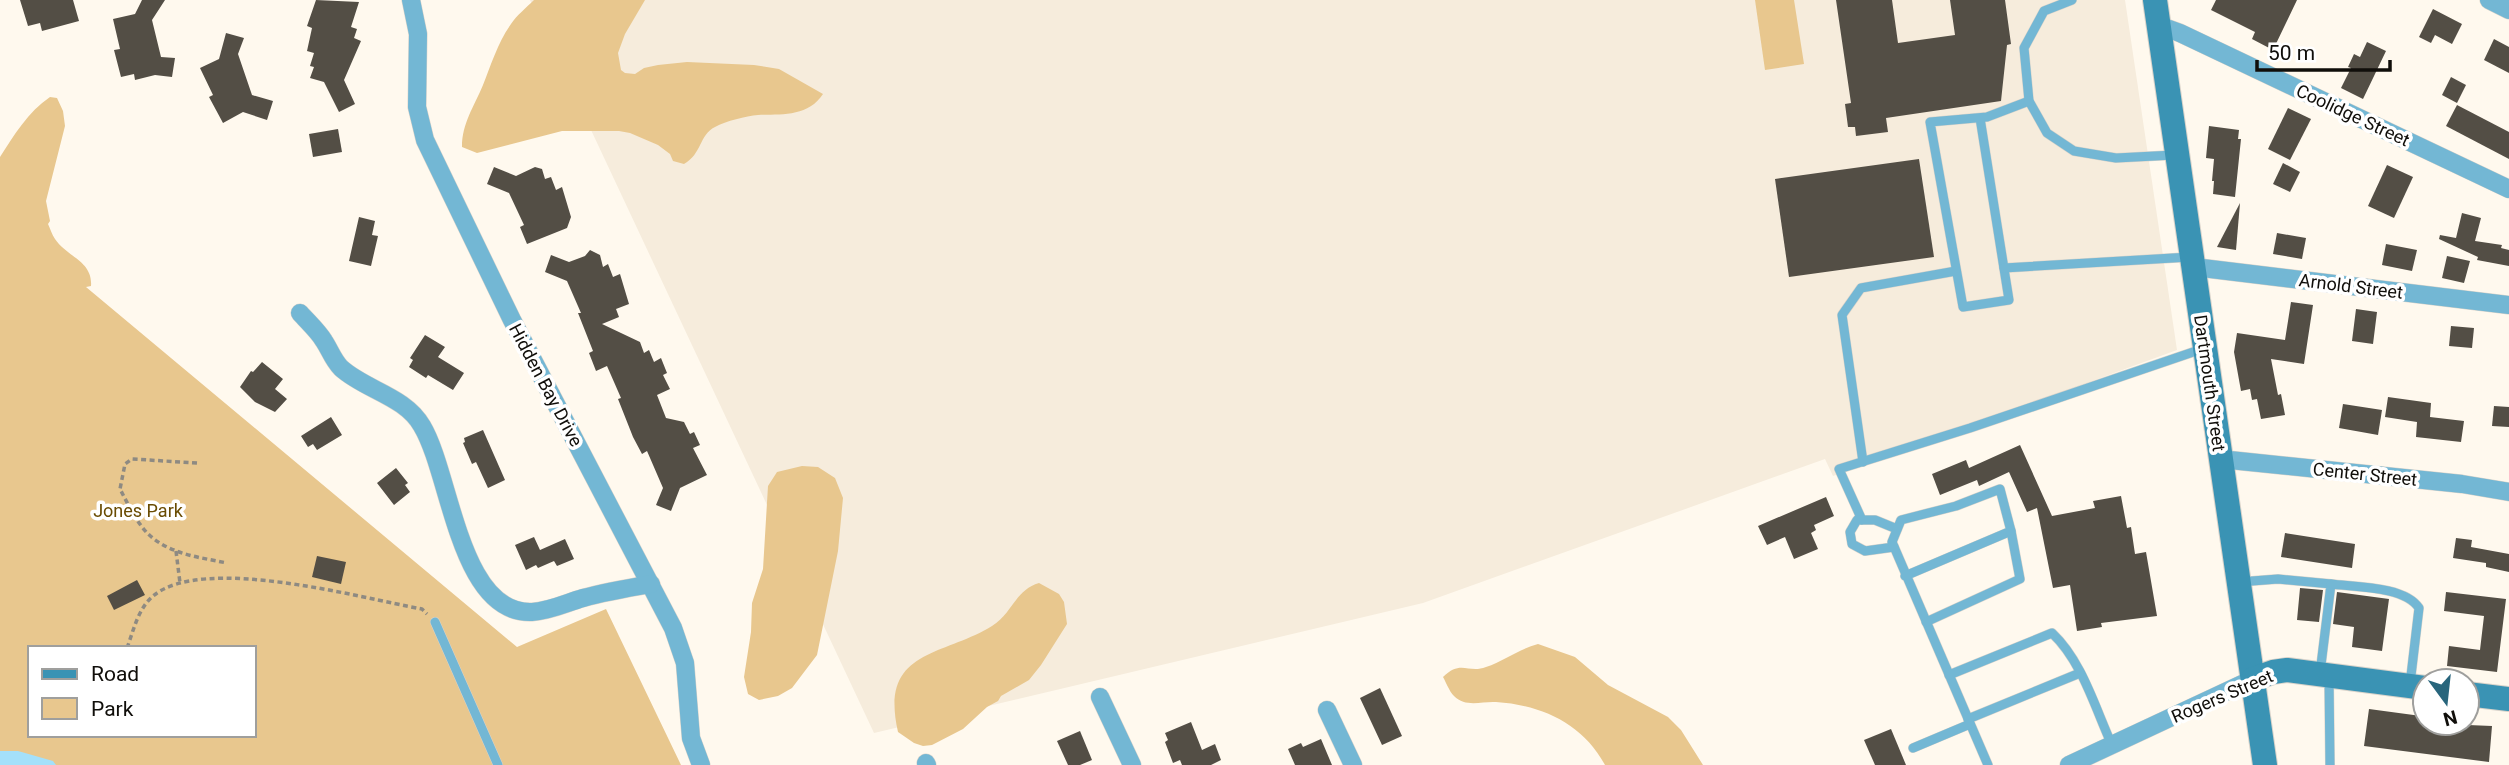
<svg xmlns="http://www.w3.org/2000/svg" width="2509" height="765" font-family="Roboto,sans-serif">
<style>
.built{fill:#f6ecdc}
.green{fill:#e8c78e;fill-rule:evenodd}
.water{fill:#a4e0fa}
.building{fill:#534e45}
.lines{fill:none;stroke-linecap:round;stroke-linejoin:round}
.lane-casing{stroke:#d9d3ca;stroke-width:10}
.street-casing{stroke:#d9d3ca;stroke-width:19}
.secondary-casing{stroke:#d9d3ca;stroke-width:26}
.path{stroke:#8e8a82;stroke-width:3.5;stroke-dasharray:5 3.5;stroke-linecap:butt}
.lane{stroke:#73b7d4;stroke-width:9}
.street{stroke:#73b7d4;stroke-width:18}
.secondary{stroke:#3a93b4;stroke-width:24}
.labels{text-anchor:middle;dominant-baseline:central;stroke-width:7;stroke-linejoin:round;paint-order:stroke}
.street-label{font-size:18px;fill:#100e0a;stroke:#fff}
.park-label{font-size:18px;fill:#694b02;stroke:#fff}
</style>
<rect width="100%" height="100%" fill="#fff9ee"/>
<path class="built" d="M530,0H2125L2177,350L1833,476L1825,459L1423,603L874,733Z"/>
<g class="green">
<path d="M534,0H645L625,34L618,53L621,70L625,73L635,74L644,68L658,65L687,62L754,65L779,69L823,94C808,117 782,114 758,115C746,116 726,121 715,127C699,135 702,154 684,164L673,161L670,154L658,145L630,133L619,131H562L477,153L462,147C462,123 474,107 483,85C491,65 498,42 511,24C517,15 526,8 534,0Z"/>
<path d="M1755,0H1794L1804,64L1765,70Z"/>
<path d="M50,97L57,98L63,111L65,126L46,201L50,221L48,224C50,228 52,235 55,239C67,257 93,261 91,286L86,287L517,647L606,609L681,765H37L0,761V157C14,135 28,112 50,97ZM30,648H254V735H30Z"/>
<path d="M802,466L818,467L835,478L843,498L838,551L817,655L792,688L778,696L759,700L748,694L744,677L751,632L752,603L763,569L768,486L777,472Z"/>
<path d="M1039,583L1059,594L1064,602L1067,624L1041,665L1029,680L1001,696L998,701L987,707L963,729L932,745L923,746L914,743L898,732C879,649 942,657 992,626C1012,614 1015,590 1039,583Z"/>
<path d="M1538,644L1575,657L1608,685L1668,717L1681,730L1703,765H1605C1583,724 1542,705 1496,702C1482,701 1466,708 1454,696C1449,691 1446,682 1443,677C1461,659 1468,674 1486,667C1504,661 1519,649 1538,644Z"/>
</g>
<path class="water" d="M0,751H18L53,761L56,765H0Z"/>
<g class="building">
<path d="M20,0H73L79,21L42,31L40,23L28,26Z"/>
<path d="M142,0H165L152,20L161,57L175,58L172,77L155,75L135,80L134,74L121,77L114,50L120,49L113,19L135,14Z"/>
<path d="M316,0L359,2L351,27L357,29L354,38L361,41L344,80L355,104L339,112L324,82L310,78L314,67L310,66L314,53L307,51L312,28L307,26Z"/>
<path d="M1836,0H1892L1898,43L1955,35L1950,0H2005L2011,44L2007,45L2001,101L1886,118L1888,132L1856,136L1855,127H1848L1845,104L1851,103Z"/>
<path d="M2216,0H2297L2273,50L2252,39L2255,32L2211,10Z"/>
<path d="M2433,9L2462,24L2452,44L2435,35L2431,43L2419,37Z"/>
<path d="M226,33L244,38L238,54L252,95L273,101L267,120L243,112L223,123L209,97L213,95L200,68L219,59Z"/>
<path d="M2494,39L2509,47V73L2484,60Z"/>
<path d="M2367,42L2386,51L2363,99L2341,88L2351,68L2348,67L2354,54L2360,57Z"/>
<path d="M2451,77L2466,85L2457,103L2442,95Z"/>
<path d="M2457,105L2509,132V159L2446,126Z"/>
<path d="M2288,108L2311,119L2290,160L2268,149Z"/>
<path d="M2209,126L2239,130L2238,139H2241L2235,197L2213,194L2214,181H2212L2214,159L2206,158Z"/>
<path d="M338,129L342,152L313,157L309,134Z"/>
<path d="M1919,159L1934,257L1789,277L1775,179Z"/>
<path d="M2283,163L2300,172L2290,192L2273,184Z"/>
<path d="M2387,165L2413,177L2394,218L2368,206Z"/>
<path d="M494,167L516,176L535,167L542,169L545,179L551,177L556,190L562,187L571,217L567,228L527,244L520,227L524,225L509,193L487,184Z"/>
<path d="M2240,203L2236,250L2217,247Z"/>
<path d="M2462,213L2481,218L2475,241L2502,245L2501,248L2509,250V266L2477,260L2478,257L2439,239L2440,235L2456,238Z"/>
<path d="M359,217L375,221L372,235L378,236L371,266L349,261Z"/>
<path d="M2277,233L2306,238L2302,259L2273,254Z"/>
<path d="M2386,244L2417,250L2412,271L2382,265Z"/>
<path d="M590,250L600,255L603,267L608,264L613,277L620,274L629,304L616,309L619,317L602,324L640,342L644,353L649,350L654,362L661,358L667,373L663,375L670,389L657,395L666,418L684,422L690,434L694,432L700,445L693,448L707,475L680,488L671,511L656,505L663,488L647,451L642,454L633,437L618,399L621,398L607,366L596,371L589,353L593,351L578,313H581L567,281L545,272L551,255L569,262L585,256Z"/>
<path d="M2447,256L2470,261L2464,283L2442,278Z"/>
<path d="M2291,302L2313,305L2304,364L2271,359L2278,395L2281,394L2285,415L2261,419L2257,399L2252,400L2250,389L2241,391L2234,352L2237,333L2285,340Z"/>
<path d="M2356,309L2377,312L2373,344L2352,341Z"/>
<path d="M2451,326L2474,328L2472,348L2449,346Z"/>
<path d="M425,335L445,347L438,357L464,373L453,390L428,375L426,378L409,367L413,360L410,358Z"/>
<path d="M262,362L283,379L275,389L287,399L275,412L255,402L240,387L251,371L253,372Z"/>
<path d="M2388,397L2431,403L2430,417L2464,421L2461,442L2416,437L2417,422L2385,417Z"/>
<path d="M2343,404L2382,410L2378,435L2339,428Z"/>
<path d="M2494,406L2509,407V427L2492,426Z"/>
<path d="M331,417L342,435L317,450L313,444L308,447L301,436Z"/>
<path d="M483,430L505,480L488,488L476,462L472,464L463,443L465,442L464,438Z"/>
<path d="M2020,445L2052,516L2095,508L2093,501L2121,496L2127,528L2131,527L2135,554L2146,552L2157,616L2101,623L2102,627L2077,631L2070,585L2053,588L2037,508L2027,512L2009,472L1979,486L1977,480L1940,495L1932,474L1966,460L1969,468Z"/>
<path d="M396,468L408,483L405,485L410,492L394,505L377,483Z"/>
<path d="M1826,497L1834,516L1814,525L1816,530L1811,533L1818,549L1794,559L1785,537L1767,545L1758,526Z"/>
<path d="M2285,533L2355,544L2352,568L2281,557Z"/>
<path d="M534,537L540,550L565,539L574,559L557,566L554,561L538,568L536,565L526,570L515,545Z"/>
<path d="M2456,538L2472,540L2471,547L2509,554V572L2486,567V563L2453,558Z"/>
<path d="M317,556L346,562L341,584L312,577Z"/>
<path d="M137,580L145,595L114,610L107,596Z"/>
<path d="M2300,588L2323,590L2319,622L2297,620Z"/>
<path d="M2337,592L2389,599L2382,651L2352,647L2354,627L2333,624Z"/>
<path d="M2446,592L2506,599L2497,672L2447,666L2449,646L2480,650L2484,616L2444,611Z"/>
<path d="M1380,688L1402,736L1382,745L1360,698Z"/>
<path d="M2369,709L2421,716L2420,723L2492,726L2489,762L2364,746Z"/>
<path d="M1191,722L1202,750L1215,744L1221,760L1211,765H1182L1180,760L1173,763L1165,742L1168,740L1165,733Z"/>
<path d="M1891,729L1906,765H1875L1864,740Z"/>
<path d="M1080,731L1092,760L1080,765H1068L1057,741Z"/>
<path d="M1321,739L1332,765H1295L1288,749L1301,743L1303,747Z"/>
</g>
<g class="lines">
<defs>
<g id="lane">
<path d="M2072,0L2044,11L2024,48L2029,101L2047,133L2074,151L2116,158L2174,155"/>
<path d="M1980,118L2009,300L1963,307L1930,122L1987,117L2029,101"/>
<path d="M2004,268L2190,257"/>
<path d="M1863,462L1842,315L1861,288L1956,271"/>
<path d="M1862,520L1839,469L1970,428L2202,349"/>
<path d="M1894,547L1865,551L1852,544L1850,532L1857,520H1875L1897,529"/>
<path d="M1905,576L2011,531L2000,489L1956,506L1901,520L1892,542L1988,765"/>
<path d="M2239,582L2278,579L2331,584L2320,673"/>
<path d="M2331,584C2355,587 2405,586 2419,608L2410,684"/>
<path d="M435,622L498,765"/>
<path d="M1926,622L2020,579L2011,531"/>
<path d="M1949,675L2052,633C2082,661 2095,708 2112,745"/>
<path d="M2329,678L2330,765"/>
<path d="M1968,719L2080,673"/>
<path d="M1913,748L1970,724"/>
</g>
<g id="street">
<path d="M411,0L418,34L417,107L425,140L512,320L673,628L685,663L691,738L701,765"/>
<path d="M2489,0L2509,10"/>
<path d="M2158,25L2180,33L2509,189"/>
<path d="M2194,267L2509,305"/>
<path d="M300,313C308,322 318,331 324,341C330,350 333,360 341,368C365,390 405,396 422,426C451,474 459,615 532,612C550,611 566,603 583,598C605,592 628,588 651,584"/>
<path d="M2220,459L2462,484L2509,492"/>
<path d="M1100,697L1132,765"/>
<path d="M1327,710L1353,765"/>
<path d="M926,763L927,765"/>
<path d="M2069,765L2253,679"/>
</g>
<g id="secondary">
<path d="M2155,0L2265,765"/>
<path d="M2253,679L2273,672L2287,670L2425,688"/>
<path d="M2467,694L2509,699"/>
</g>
</defs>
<use href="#lane" class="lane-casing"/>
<use href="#street" class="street-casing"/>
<use href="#secondary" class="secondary-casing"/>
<g class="path">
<path d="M197,463L132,459L125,464L120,489C129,506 139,528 154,539C175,555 203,558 227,563"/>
<path d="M176,551L180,583"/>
<path d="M127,648C134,629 138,609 153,596C203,554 361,598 422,609L427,614"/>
</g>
<use href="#lane" class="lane"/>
<use href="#street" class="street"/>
<use href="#secondary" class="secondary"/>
</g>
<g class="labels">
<g class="street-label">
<text transform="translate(2353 115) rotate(25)">Coolidge Street</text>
<text transform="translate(2351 286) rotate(7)">Arnold Street</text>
<text transform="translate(2210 383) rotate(82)">Dartmouth Street</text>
<text transform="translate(546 385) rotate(62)">Hidden Bay Drive</text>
<text transform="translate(2365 474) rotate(6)">Center Street</text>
<text transform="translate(2222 696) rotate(-23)">Rogers Street</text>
</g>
<g class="park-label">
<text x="138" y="510">Jones Park</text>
</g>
</g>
<rect x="28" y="646" width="228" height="91" fill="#ffffff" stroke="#9f9f9d" stroke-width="2"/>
<rect x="42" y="669" width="35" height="10" fill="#3a93b4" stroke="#9f9f9d" stroke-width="2"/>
<text x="91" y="681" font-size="21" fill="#100e0a">Road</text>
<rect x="42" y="698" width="35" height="21" fill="#e8c78e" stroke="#9f9f9d" stroke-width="2"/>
<text x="91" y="716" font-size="21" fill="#100e0a">Park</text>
<g transform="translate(2446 702) rotate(165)"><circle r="33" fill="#ffffff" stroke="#9f9f9d" stroke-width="2"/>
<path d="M0-5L12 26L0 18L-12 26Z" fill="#28657c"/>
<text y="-10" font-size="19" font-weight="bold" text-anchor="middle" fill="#100e0a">N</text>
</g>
<path d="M2257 60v10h133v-10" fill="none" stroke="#100e0a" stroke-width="3.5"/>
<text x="2268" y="60" font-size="21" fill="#100e0a" stroke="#ffffff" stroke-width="5" paint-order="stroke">50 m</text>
</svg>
